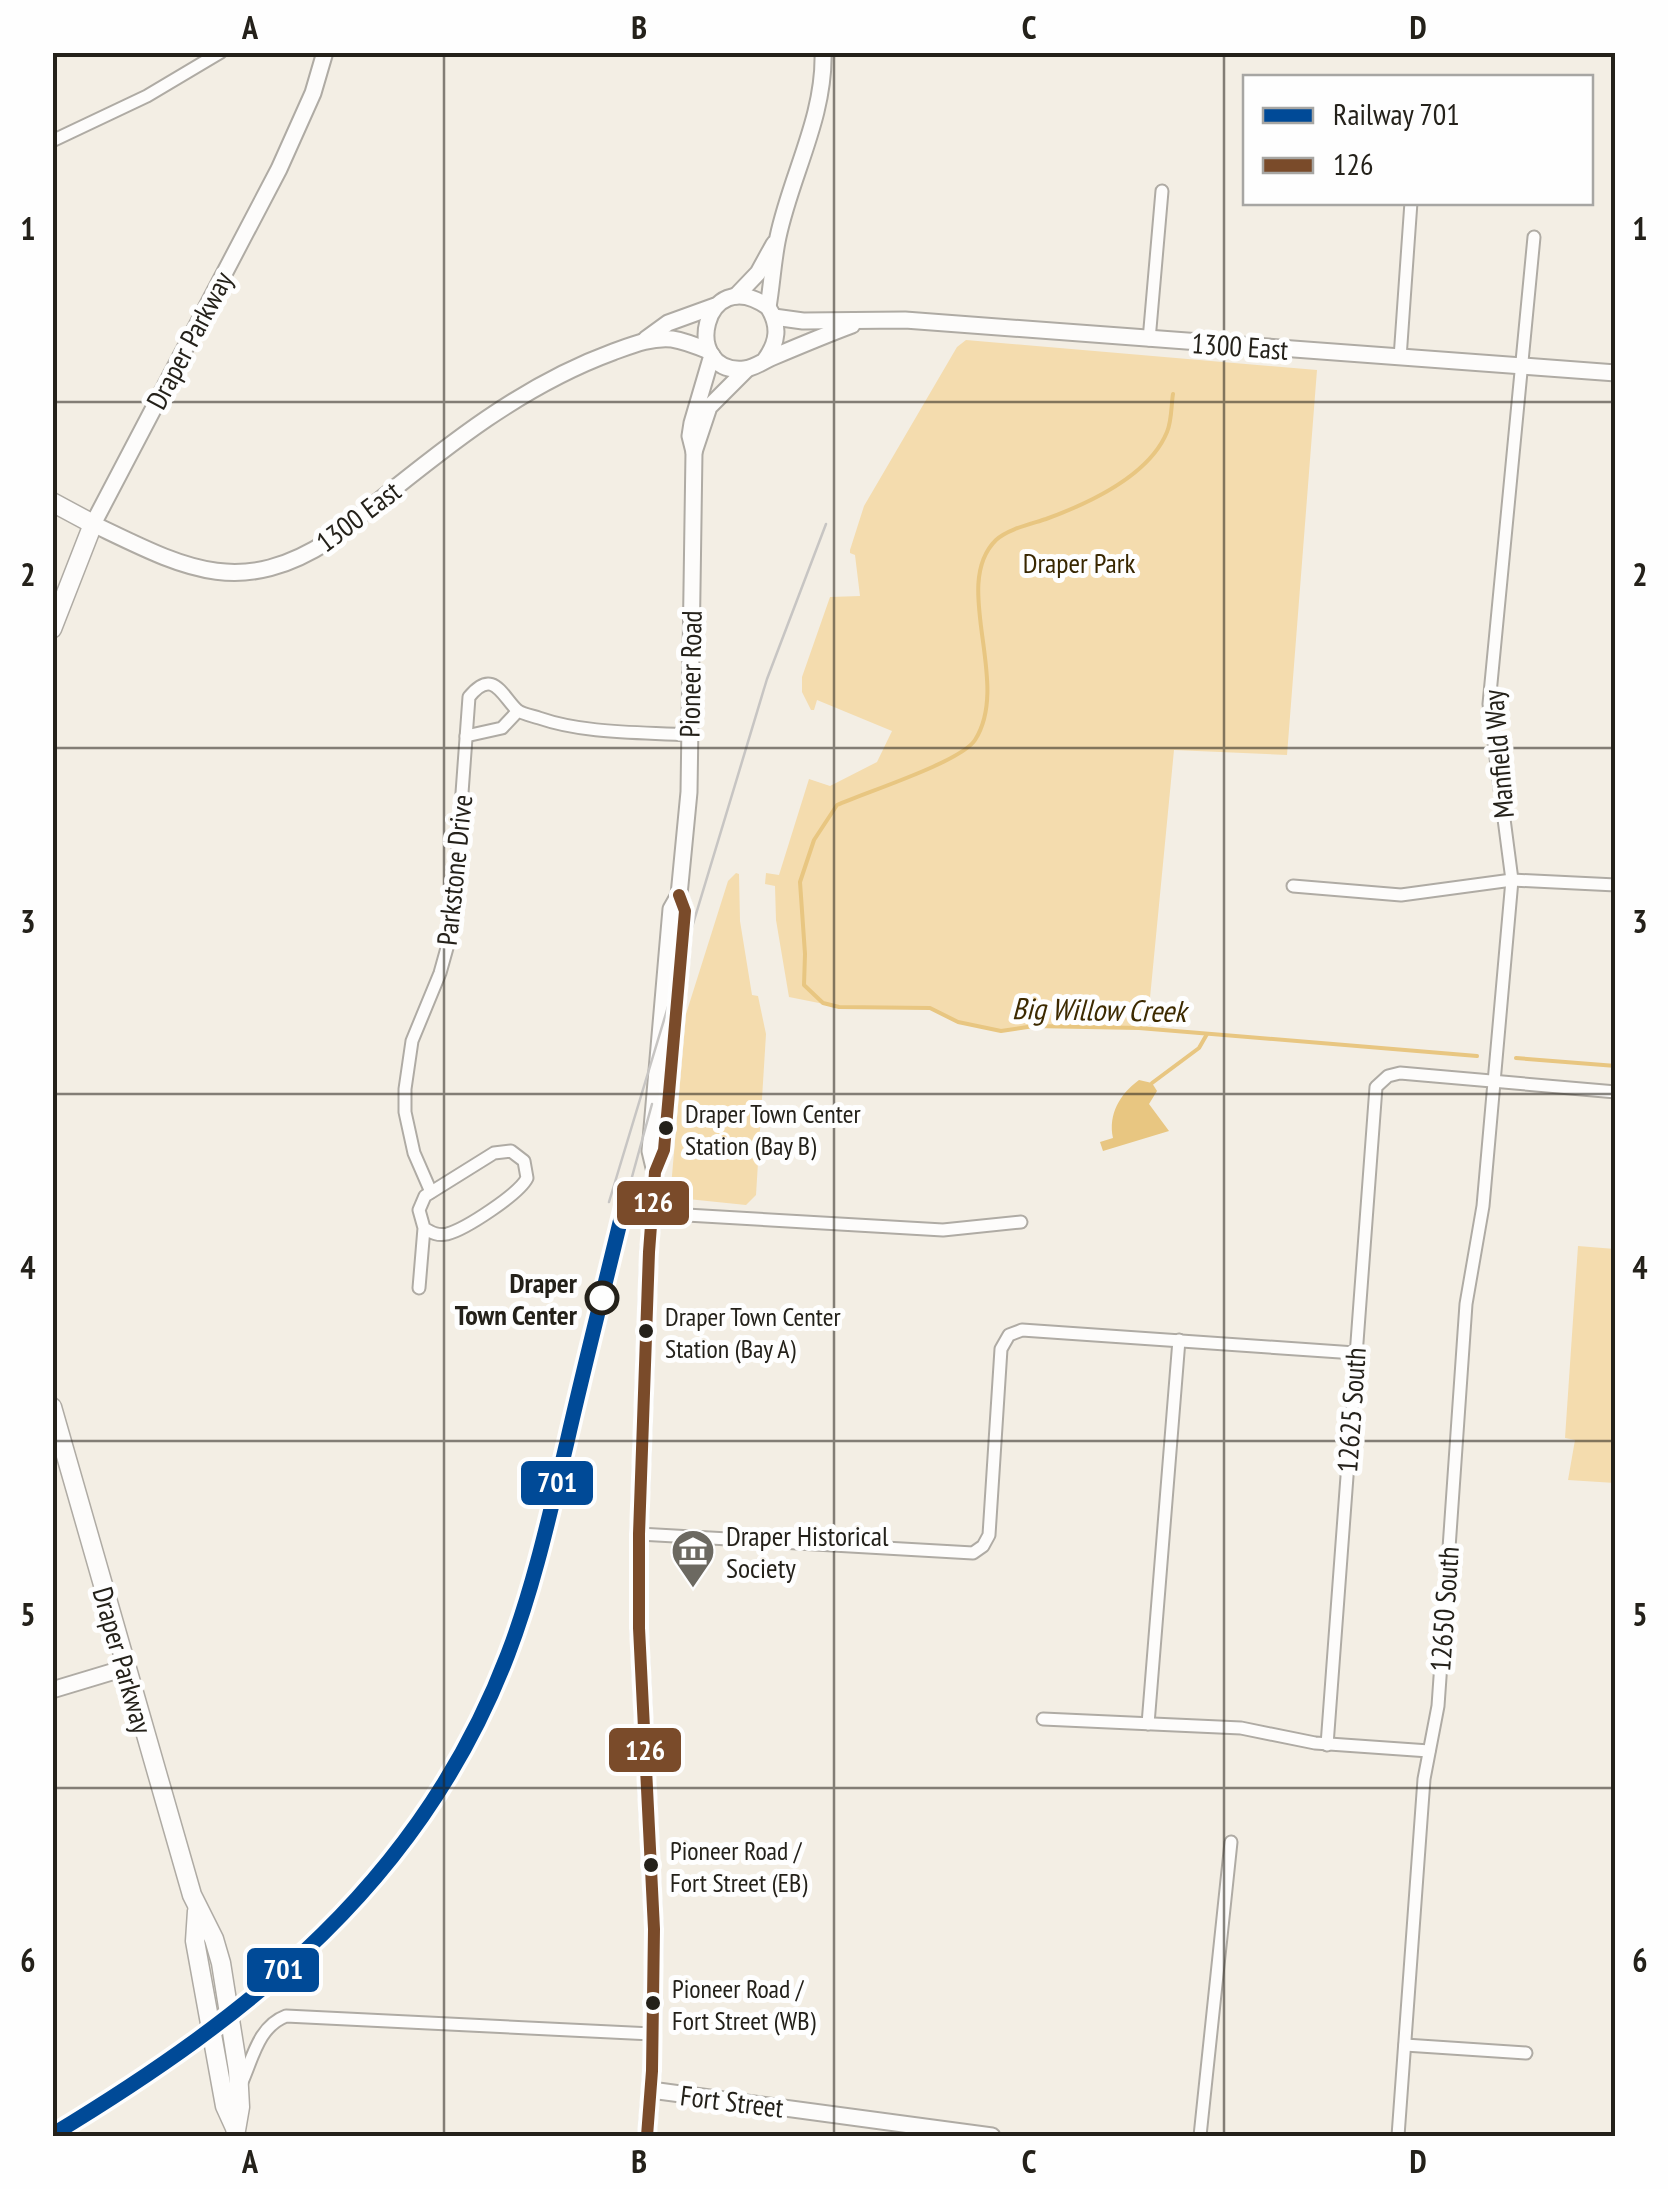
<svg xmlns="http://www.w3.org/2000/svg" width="1668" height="2189" font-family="'PT Sans Narrow',sans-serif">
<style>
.green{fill:#f4dcae}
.water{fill:#e8c681}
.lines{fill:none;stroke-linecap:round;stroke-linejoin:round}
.stream{stroke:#e8c681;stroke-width:4}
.street-casing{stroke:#afaba4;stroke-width:15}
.secondary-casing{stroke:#afaba4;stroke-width:19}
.primary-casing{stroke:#afaba4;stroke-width:21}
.street{stroke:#fdfcfb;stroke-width:11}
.secondary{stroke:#fdfcfb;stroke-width:15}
.primary{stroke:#fdfcfb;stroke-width:18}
.tram{stroke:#c7c5c3;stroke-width:2.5}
.bus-1-casing{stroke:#fefefe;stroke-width:20}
.bus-1{stroke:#7a4b2a;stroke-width:12}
.rail-1-casing{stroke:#fefefe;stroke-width:22}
.rail-1{stroke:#004a97;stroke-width:15}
.grid{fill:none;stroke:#24211a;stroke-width:2.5;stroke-opacity:0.55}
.bus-dot{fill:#24211a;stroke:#fefefe;stroke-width:4}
.stop-dot{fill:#fefefe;stroke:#24211a;stroke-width:5}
.labels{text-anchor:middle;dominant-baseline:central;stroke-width:10;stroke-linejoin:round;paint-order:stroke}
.bus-label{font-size:26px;fill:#24211a;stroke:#fefefe;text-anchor:start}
.street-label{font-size:28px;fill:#24211a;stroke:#fefefe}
.park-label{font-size:28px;fill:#392700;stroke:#fefefe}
.stop-label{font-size:28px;font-weight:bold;fill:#24211a;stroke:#fefefe;text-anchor:end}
.poi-label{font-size:28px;fill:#24211a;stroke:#fefefe;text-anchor:start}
.water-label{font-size:30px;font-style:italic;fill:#3d2a00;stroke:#fefefe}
.line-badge{stroke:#fefefe;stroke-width:4}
.badge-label{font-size:28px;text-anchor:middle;font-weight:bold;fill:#fff}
.neatline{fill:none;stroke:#24211a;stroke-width:4}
.grid-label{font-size:32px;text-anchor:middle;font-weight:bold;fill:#24211a}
</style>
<rect width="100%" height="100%" fill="#f3eee4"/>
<g class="green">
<path d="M966,340L1317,370L1287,755L1174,750L1147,1029L1034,1026L1001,1031L958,1022L930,1008L839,1007L789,997L776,920L775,886L765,884L766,873L779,875L809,779L830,786L877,762L892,731L817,700L814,710H811L802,692V677L830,597L860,596L855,555L850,553V550L864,506L957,347Z"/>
<path d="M736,873L739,874L740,921L752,995L758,996L766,1034L756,1195L746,1205L678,1198L671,1187L686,1014L728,881Z"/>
<path d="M1578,1246L1615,1249V1483L1568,1480L1575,1440L1565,1438Z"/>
</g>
<path class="water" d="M1139,1080L1152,1083L1157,1091L1149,1104L1169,1131L1103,1151L1100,1142L1113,1138C1108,1114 1120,1094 1139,1080Z"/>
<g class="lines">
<g class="stream">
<path d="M1173,394C1171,406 1172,420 1167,432C1149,476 1087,504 1046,519C1031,524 1008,529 996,540C950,585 1012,682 975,740C961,762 866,792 837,805L814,840L800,882L805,954L804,985L823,1003L839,1007L930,1008L958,1022L1001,1031L1034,1026L1139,1028L1477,1056"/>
<path d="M1516,1058L1616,1066"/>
<path d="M1152,1083L1199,1048L1207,1034"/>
</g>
<defs>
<g id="street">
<path d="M52,141L147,96L221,52"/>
<path d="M1149,340L1162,191"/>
<path d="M1400,358L1411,202"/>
<path d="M466,736L502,728L518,711"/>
<path d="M1293,886L1401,895L1512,880L1616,885"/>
<path d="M431,1192L414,1153L405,1112V1089L412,1041L440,973L452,930L469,697C493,667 502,696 517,710C522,714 533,716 539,718C585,734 641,732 689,735"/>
<path d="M652,1213L943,1230L1021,1222"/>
<path d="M419,1288L424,1228L419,1210L425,1196L494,1153L511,1151L524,1161L527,1178C519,1194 466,1229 447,1234C438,1236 432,1233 424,1228"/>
<path d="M639,1534L973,1553L983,1546L989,1535L1001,1349L1009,1335L1022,1330L1355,1353"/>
<path d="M1043,1719L1241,1728L1315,1743L1429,1751"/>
<path d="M1148,1724L1179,1340"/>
<path d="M1327,1745L1376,1087L1388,1076L1400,1073L1616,1092"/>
<path d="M1405,2045L1526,2053"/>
<path d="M242,2082C253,2057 259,2026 286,2016L652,2034"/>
<path d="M1200,2136L1231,1842"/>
<path d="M1398,2136L1424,1779L1438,1706L1466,1304L1483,1206L1512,880L1489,704L1534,237"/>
</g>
<g id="secondary">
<path d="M325,52L313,93L279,169L93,524C181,566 238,600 330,540C420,469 504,392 613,352C632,345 651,337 672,339C685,341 697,346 709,351"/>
<path d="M736,296L758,273L774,244"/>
<path d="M768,307C772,284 773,260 778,237C791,175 825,117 823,52"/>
<path d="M774,317L803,321L905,320L1616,373"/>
<path d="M646,339L668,323L715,306"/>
<path d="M765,360C778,342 780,326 768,307C703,261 680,375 744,369C755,368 763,361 773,357C799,346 825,335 852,325"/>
<path d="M694,452L709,407L747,369"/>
<path d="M655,1172L650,1151L671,909L679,895L689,792L694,452L690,436L692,423L712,355"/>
<path d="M52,1690L125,1668"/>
<path d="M651,2090L992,2136"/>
<path d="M647,2136L652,2071L654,1929L639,1628V1534L649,1252L655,1172L664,1150L685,911L679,895"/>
</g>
<g id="primary">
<path d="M52,502L93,524L52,629"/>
<path d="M52,1407L192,1895L214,1939L221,1963L238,2070L240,2107L235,2136"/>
<path d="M197,1911L195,1941L225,2106L235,2128"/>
</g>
</defs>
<use href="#street" class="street-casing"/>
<use href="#secondary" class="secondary-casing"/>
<use href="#primary" class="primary-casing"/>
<use href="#street" class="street"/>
<use href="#secondary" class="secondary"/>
<use href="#primary" class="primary"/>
<g class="tram">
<path d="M609,1202L767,679L826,524"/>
<path d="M624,1206L652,1104"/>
</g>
<defs>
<path id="bus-1" d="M647,2136L652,2071L654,1929L639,1628V1534L649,1252L655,1172L664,1150L685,911L679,895"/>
</defs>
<use href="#bus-1" class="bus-1-casing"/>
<use href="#bus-1" class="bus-1"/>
<defs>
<path id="rail-1" d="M52,2135C252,2014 422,1880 508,1654C534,1586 550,1513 567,1442C585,1363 605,1285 624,1206"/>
</defs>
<use href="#rail-1" class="rail-1-casing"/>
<use href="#rail-1" class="rail-1"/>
</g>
<path class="grid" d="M444,52V2136M834,52V2136M1224,52V2136M52,402H1616M52,748H1616M52,1094H1616M52,1441H1616M52,1788H1616"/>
<defs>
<symbol id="museum-pin" viewBox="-11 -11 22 30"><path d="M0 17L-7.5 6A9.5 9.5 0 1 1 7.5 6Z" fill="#6c6961" stroke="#fefefe"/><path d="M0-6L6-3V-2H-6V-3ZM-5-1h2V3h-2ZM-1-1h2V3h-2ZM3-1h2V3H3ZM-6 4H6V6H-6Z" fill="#fff"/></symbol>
</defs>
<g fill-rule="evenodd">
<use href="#museum-pin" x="668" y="1526" width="50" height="68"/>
</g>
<g class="bus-dot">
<circle cx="666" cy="1128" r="9"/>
<circle cx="646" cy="1331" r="9"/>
<circle cx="651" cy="1865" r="9"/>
<circle cx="653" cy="2003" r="9"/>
</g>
<circle class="stop-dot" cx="602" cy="1298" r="15"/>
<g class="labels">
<g class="bus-label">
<text x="685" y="1113">Draper Town Center<tspan x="685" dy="32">Station (Bay B)</tspan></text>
<text x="665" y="1316">Draper Town Center<tspan x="665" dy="32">Station (Bay A)</tspan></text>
<text x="670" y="1850">Pioneer Road /<tspan x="670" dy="32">Fort Street (EB)</tspan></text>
<text x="672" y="1988">Pioneer Road /<tspan x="672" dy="32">Fort Street (WB)</tspan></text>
</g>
<g class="street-label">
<text transform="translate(189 340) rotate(-62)">Draper Parkway</text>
<text transform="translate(1240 346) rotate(4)">1300 East</text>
<text transform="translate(358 516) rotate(-37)">1300 East</text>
<text transform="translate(690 674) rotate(-89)">Pioneer Road</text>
<text transform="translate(1498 754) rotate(-95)">Manfield Way</text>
<text transform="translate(454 870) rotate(-84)">Parkstone Drive</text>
<text transform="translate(1351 1410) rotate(-86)">12625 South</text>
<text transform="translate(1444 1609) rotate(-86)">12650 South</text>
<text transform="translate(123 1660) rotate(74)">Draper Parkway</text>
<text transform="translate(732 2101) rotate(7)">Fort Street</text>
</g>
<g class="park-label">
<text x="1079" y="562">Draper Park</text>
</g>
<g class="stop-label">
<text x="577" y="1282">Draper<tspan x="577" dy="32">Town Center</tspan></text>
</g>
<g class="poi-label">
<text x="726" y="1535">Draper Historical<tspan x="726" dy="32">Society</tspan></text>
</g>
<g class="water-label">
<text transform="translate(1099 1009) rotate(1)">Big Willow Creek</text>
</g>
</g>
<g class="line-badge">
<rect x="615" y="1179" width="76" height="48" rx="10" fill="#7a4b2a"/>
<rect x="519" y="1459" width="76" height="48" rx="10" fill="#004a97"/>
<rect x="607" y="1726" width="76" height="48" rx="10" fill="#7a4b2a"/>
<rect x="245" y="1946" width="76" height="48" rx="10" fill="#004a97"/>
</g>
<g class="badge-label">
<text x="653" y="1212">126</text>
<text x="557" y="1492">701</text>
<text x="645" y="1760">126</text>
<text x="283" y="1979">701</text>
</g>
<rect width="1668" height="2189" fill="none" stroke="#fefefe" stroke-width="110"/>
<rect x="1243" y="75" width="350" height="130" fill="#fefefe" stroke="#a7a6a3" stroke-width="2.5"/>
<rect x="1263" y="108" width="50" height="15" fill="#004a97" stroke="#a7a6a3" stroke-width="2.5"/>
<text x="1333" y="125" font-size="30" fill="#24211a">Railway 701</text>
<rect x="1263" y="158" width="50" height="15" fill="#7a4b2a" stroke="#a7a6a3" stroke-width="2.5"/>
<text x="1333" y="175" font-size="30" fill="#24211a">126</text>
<rect x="55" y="55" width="1558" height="2079" class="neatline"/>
<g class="grid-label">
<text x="250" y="39">A</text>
<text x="639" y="39">B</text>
<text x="1029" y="39">C</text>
<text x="1418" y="39">D</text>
<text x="28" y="240">1</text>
<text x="1640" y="240">1</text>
<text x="28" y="586">2</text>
<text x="1640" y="586">2</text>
<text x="28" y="933">3</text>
<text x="1640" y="933">3</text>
<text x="28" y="1279">4</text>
<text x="1640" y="1279">4</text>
<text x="28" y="1626">5</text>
<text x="1640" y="1626">5</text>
<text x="28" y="1972">6</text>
<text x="1640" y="1972">6</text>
<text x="250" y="2173">A</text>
<text x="639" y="2173">B</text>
<text x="1029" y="2173">C</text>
<text x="1418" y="2173">D</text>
</g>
</svg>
